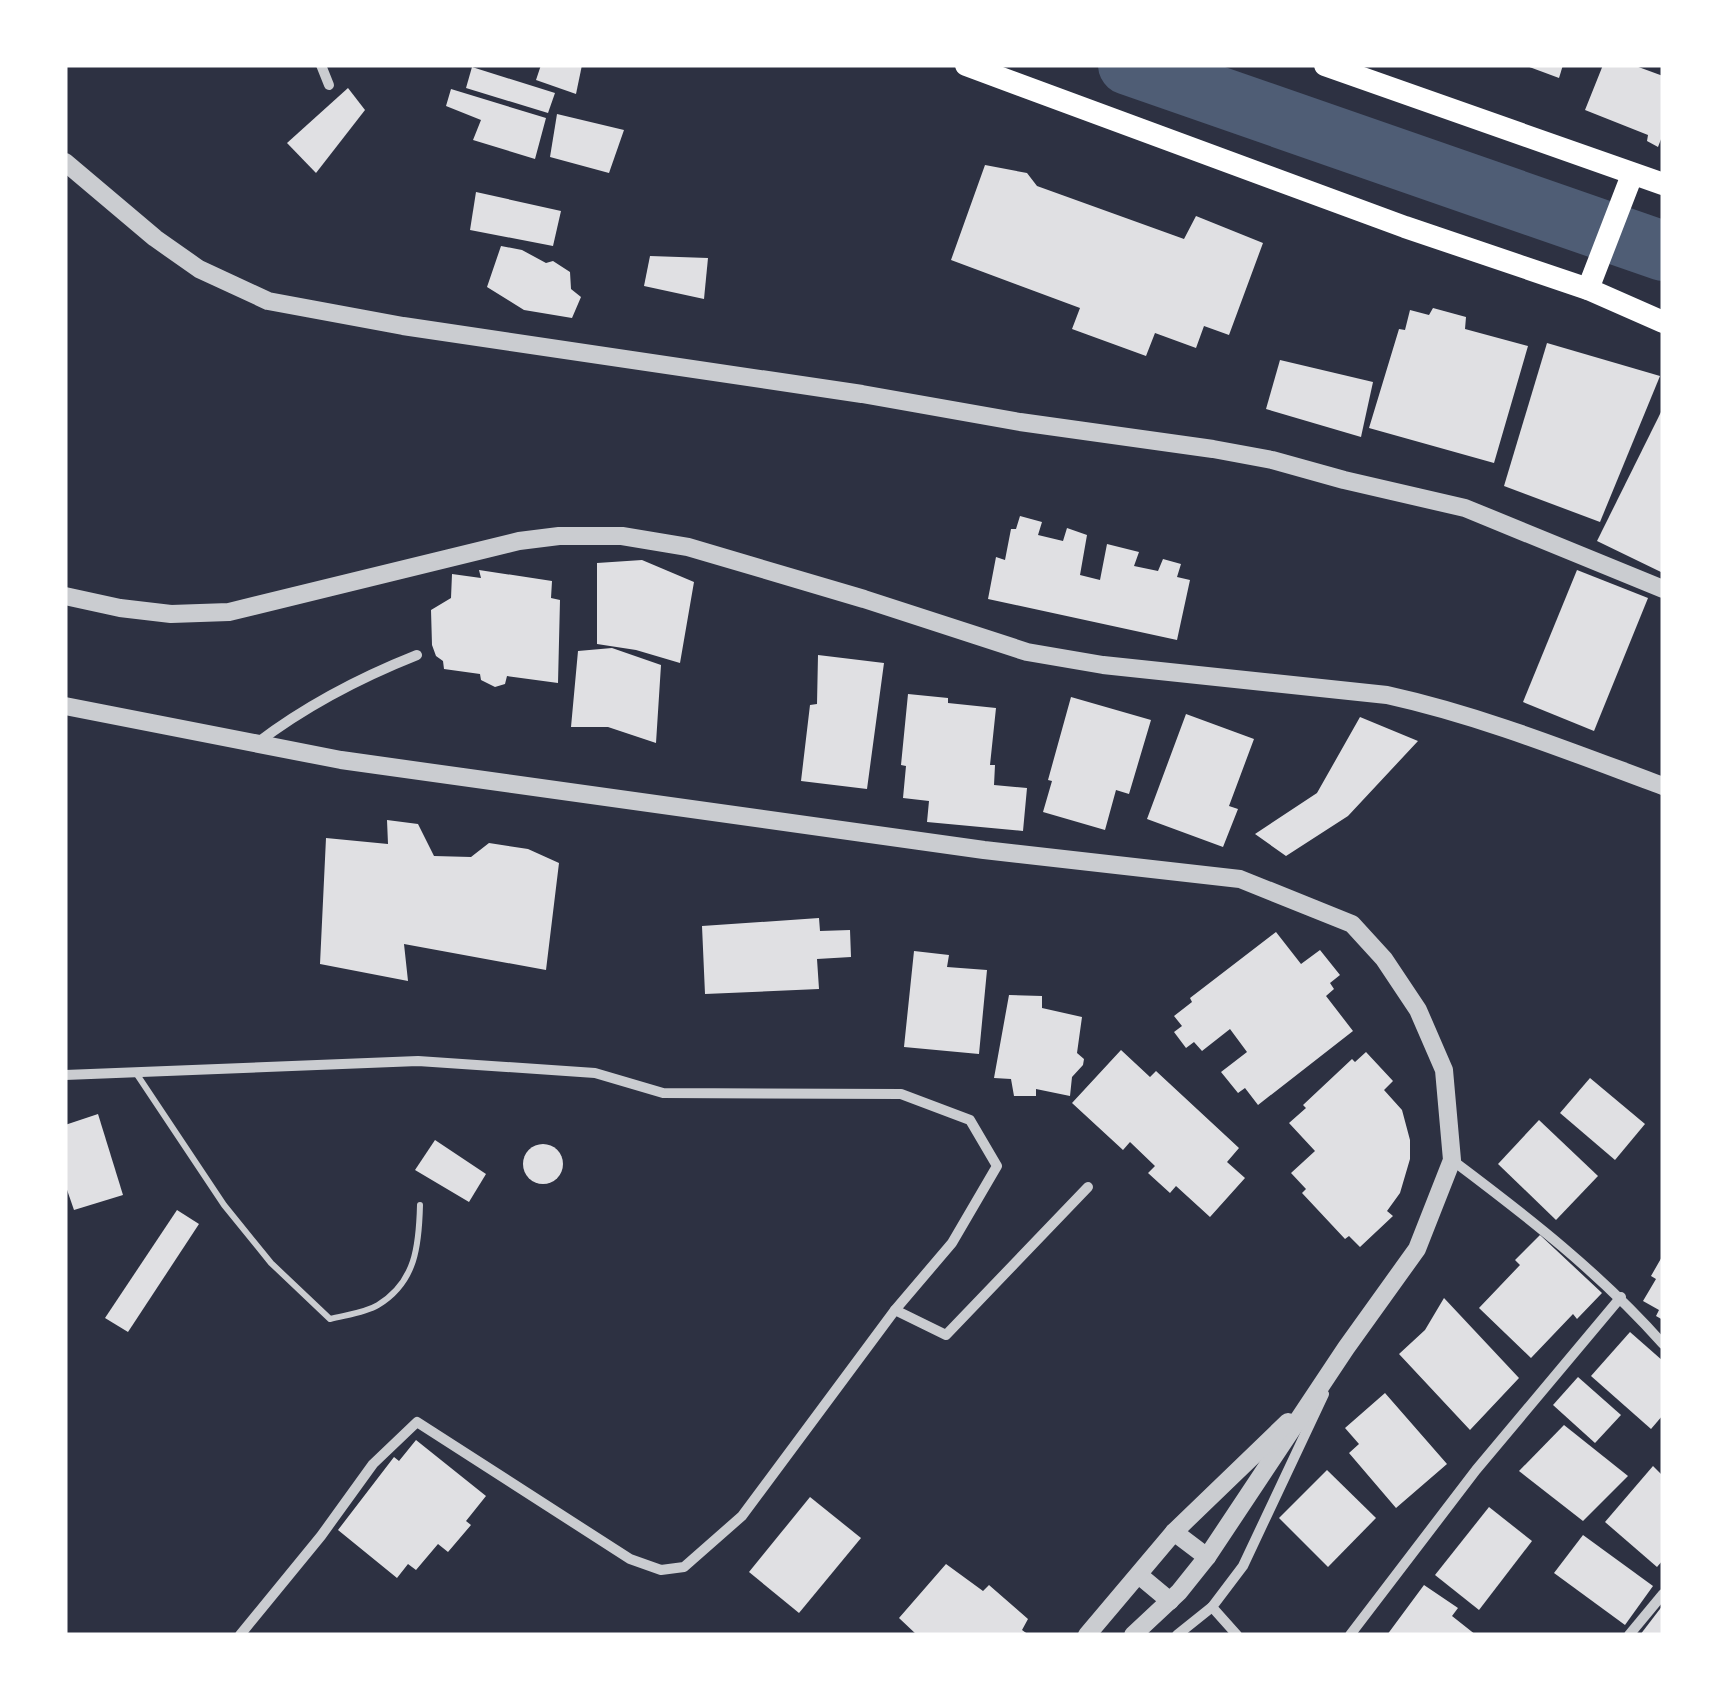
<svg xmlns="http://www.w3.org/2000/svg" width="1728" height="1700" font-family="'Work Sans',sans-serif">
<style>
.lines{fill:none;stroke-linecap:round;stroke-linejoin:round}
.river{stroke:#4f5d75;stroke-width:60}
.building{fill:#e0e0e3}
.service{stroke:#caccd0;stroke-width:6}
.minor{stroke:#caccd0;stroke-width:10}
.tertiary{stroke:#caccd0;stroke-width:18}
.trunk{stroke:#fff;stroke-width:22}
</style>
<rect width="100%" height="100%" fill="#2d3142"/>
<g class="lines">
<path class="river" d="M1128,65L1663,251"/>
</g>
<g class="building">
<path d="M541,65H582L576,94L536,80Z"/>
<path d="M1524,65H1563L1559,78Z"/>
<path d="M1603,65H1633L1663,76V134L1658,147L1647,141L1648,135L1585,110Z"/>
<path d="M472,67L555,93L548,113L466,88Z"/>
<path d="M348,88L365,110L316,173L287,143Z"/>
<path d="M451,89L546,118L535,159L473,140L481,120L446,106Z"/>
<path d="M557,114L624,130L609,173L550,157Z"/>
<path d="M985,165L1027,173L1037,186L1184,239L1196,216L1263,243L1229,335L1204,326L1196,348L1155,333L1146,356L1072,329L1080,308L951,260Z"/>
<path d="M476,192L561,211L553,246L470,230Z"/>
<path d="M501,246L522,250L546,263L553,261L570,272L571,289L581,297L572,318L524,310L487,287Z"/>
<path d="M650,256L708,258L704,299L644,286Z"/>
<path d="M1433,308L1466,317L1465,329L1528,346L1494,463L1369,428L1399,329L1405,330L1410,310L1429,315Z"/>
<path d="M1547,343L1660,376L1600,522L1504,486Z"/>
<path d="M1280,360L1373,382L1361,437L1266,409Z"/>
<path d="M1663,408V573L1597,541Z"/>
<path d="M1020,516L1042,522L1038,535L1063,541L1067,528L1087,535L1080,575L1100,580L1107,544L1139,552L1134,566L1158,571L1163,559L1181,564L1177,577L1190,580L1177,640L988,599L996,557L1005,560L1011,529H1016Z"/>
<path d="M642,560L694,582L680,663L636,650L597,644V563Z"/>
<path d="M479,570L552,581L551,598L560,600L558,683L507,676L505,684L495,687L481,680L480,674L444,669L443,661L436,656L432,645L431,610L451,598L452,574L481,578Z"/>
<path d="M1577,570L1648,598L1594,731L1523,702Z"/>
<path d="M612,648L661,665L656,743L608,727H571L578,651Z"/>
<path d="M818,655L884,663L867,789L801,781L810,705L817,704Z"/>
<path d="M908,694L948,698V703L996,708L990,765H995L994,785L1027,788L1023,831L927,822L929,801L903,798L906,766L901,765Z"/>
<path d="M1071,697L1151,720L1129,794L1116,790L1105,830L1043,812L1052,781L1048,780Z"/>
<path d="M1186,714L1254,739L1229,806L1238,809L1223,847L1147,819Z"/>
<path d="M1360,717L1418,741L1348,816L1286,856L1255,834L1317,793Z"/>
<path d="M387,820L418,824L434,856L471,857L489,843L528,849L559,863L546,970L404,944L408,981L320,964L326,838L388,844Z"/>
<path d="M819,918L820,931L850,930L851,957L817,959L819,989L705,994L702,926Z"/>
<path d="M1276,932L1301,964L1320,950L1340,975L1330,983L1334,989L1326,996L1353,1031L1258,1105L1245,1088L1238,1093L1221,1072L1247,1052L1230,1029L1202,1051L1194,1042L1186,1048L1174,1032L1182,1026L1174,1016L1192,1002L1190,998Z"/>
<path d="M914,951L949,955L947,967L987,970L979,1054L904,1047Z"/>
<path d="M1009,995L1042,996V1008L1082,1017L1077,1053L1084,1059L1083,1065L1072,1077L1070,1096L1036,1089V1096H1014L1011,1079L994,1078Z"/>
<path d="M1121,1050L1150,1077L1156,1071L1239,1148L1227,1162L1245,1178L1210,1217L1176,1186L1170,1193L1148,1173L1155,1166L1130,1142L1123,1150L1072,1103Z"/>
<path d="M1366,1052L1393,1081L1384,1090L1402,1110L1410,1140V1159L1400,1193L1387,1211L1393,1216L1360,1247L1349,1236L1345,1239L1302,1193L1306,1189L1291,1173L1315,1151L1289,1123L1306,1108L1303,1105L1352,1059L1355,1062Z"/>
<path d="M1590,1078L1645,1124L1615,1160L1560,1113Z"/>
<path d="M98,1114L123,1195L74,1210L65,1184V1125Z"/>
<path d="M1539,1120L1598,1176L1556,1220L1498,1164Z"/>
<path d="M435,1140L486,1174L469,1202L415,1170Z"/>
<circle cx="543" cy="1164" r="20"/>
<path d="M177,1210L199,1224L128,1332L105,1318Z"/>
<path d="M1540,1235L1602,1293L1577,1319L1573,1314L1531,1358L1479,1308L1520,1265L1515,1260Z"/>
<path d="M1663,1255V1320L1656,1316L1659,1310L1643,1301L1656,1279L1651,1276Z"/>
<path d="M1444,1298L1519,1378L1470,1430L1399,1354L1425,1330Z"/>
<path d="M1630,1332L1663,1361V1415L1651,1429L1591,1376Z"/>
<path d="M1578,1377L1621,1415L1595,1443L1553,1405Z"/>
<path d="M1385,1393L1447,1464L1396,1508L1349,1453L1359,1444L1345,1428Z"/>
<path d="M1564,1425L1628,1476L1583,1521L1519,1471Z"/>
<path d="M416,1440L486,1496L466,1521L471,1525L448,1552L438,1544L416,1570L408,1564L397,1578L338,1530L394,1457L399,1461Z"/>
<path d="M1653,1466L1663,1476V1560L1657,1567L1605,1522Z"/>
<path d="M1327,1470L1376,1518L1328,1567L1279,1518Z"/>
<path d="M810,1497L861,1538L799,1613L749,1572Z"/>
<path d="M1489,1507L1532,1541L1479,1610L1435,1575Z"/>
<path d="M1583,1535L1653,1586L1625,1625L1554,1573Z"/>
<path d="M946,1564L983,1591L989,1585L1028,1619L1022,1630L1029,1635H917L899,1618Z"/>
<path d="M1424,1585L1458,1608L1452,1616L1476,1635H1387Z"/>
<path d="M1663,1605V1635H1640Z"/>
</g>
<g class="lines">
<path class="service" d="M136,1073L224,1205L271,1263L330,1319C345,1315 365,1313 378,1305C416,1282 419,1245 420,1205"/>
<g class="minor">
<path d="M321,65L329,85"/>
<path d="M257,743C307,705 359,678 417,655"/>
<path d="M65,1075L418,1061L595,1073L663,1093L901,1094L970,1120L997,1166L952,1243L895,1310L742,1516L684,1567L661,1570L630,1559L417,1422L373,1464L321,1536L240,1635"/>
<path d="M1452,1160C1528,1217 1600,1273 1663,1344"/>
<path d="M895,1310L946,1335L1088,1187"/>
<path d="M1177,1635L1212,1607"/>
<path d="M1237,1635L1212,1607L1243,1566L1324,1394"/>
<path d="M1350,1635L1476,1470L1621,1297"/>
<path d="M1629,1635L1663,1594"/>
</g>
<g class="tertiary">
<path d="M65,162L155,238L199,269L268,301L403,326L862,394L1020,422L1213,449L1272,460L1344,480L1465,508L1663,589"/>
<path d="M65,596L120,608L171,614L229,612L519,541L559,536H622L688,547L864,599L1027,652L1103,665L1387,695C1482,716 1571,752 1663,786"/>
<path d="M65,706L341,760L984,850L1240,879L1352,924L1384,959L1418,1010L1444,1070L1452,1160L1417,1249L1346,1348L1207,1557L1179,1592L1133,1635"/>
<path d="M1174,1532L1207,1557"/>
<path d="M1140,1576L1170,1601"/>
<path d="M1087,1635L1174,1532L1288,1422"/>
</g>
<g class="trunk">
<path d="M966,65L1405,227L1588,289L1663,322"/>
<path d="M1325,65L1663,184"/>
<path d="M1588,289L1632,175"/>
</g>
</g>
<rect width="1728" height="1700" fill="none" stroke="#ffffff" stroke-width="135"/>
</svg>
